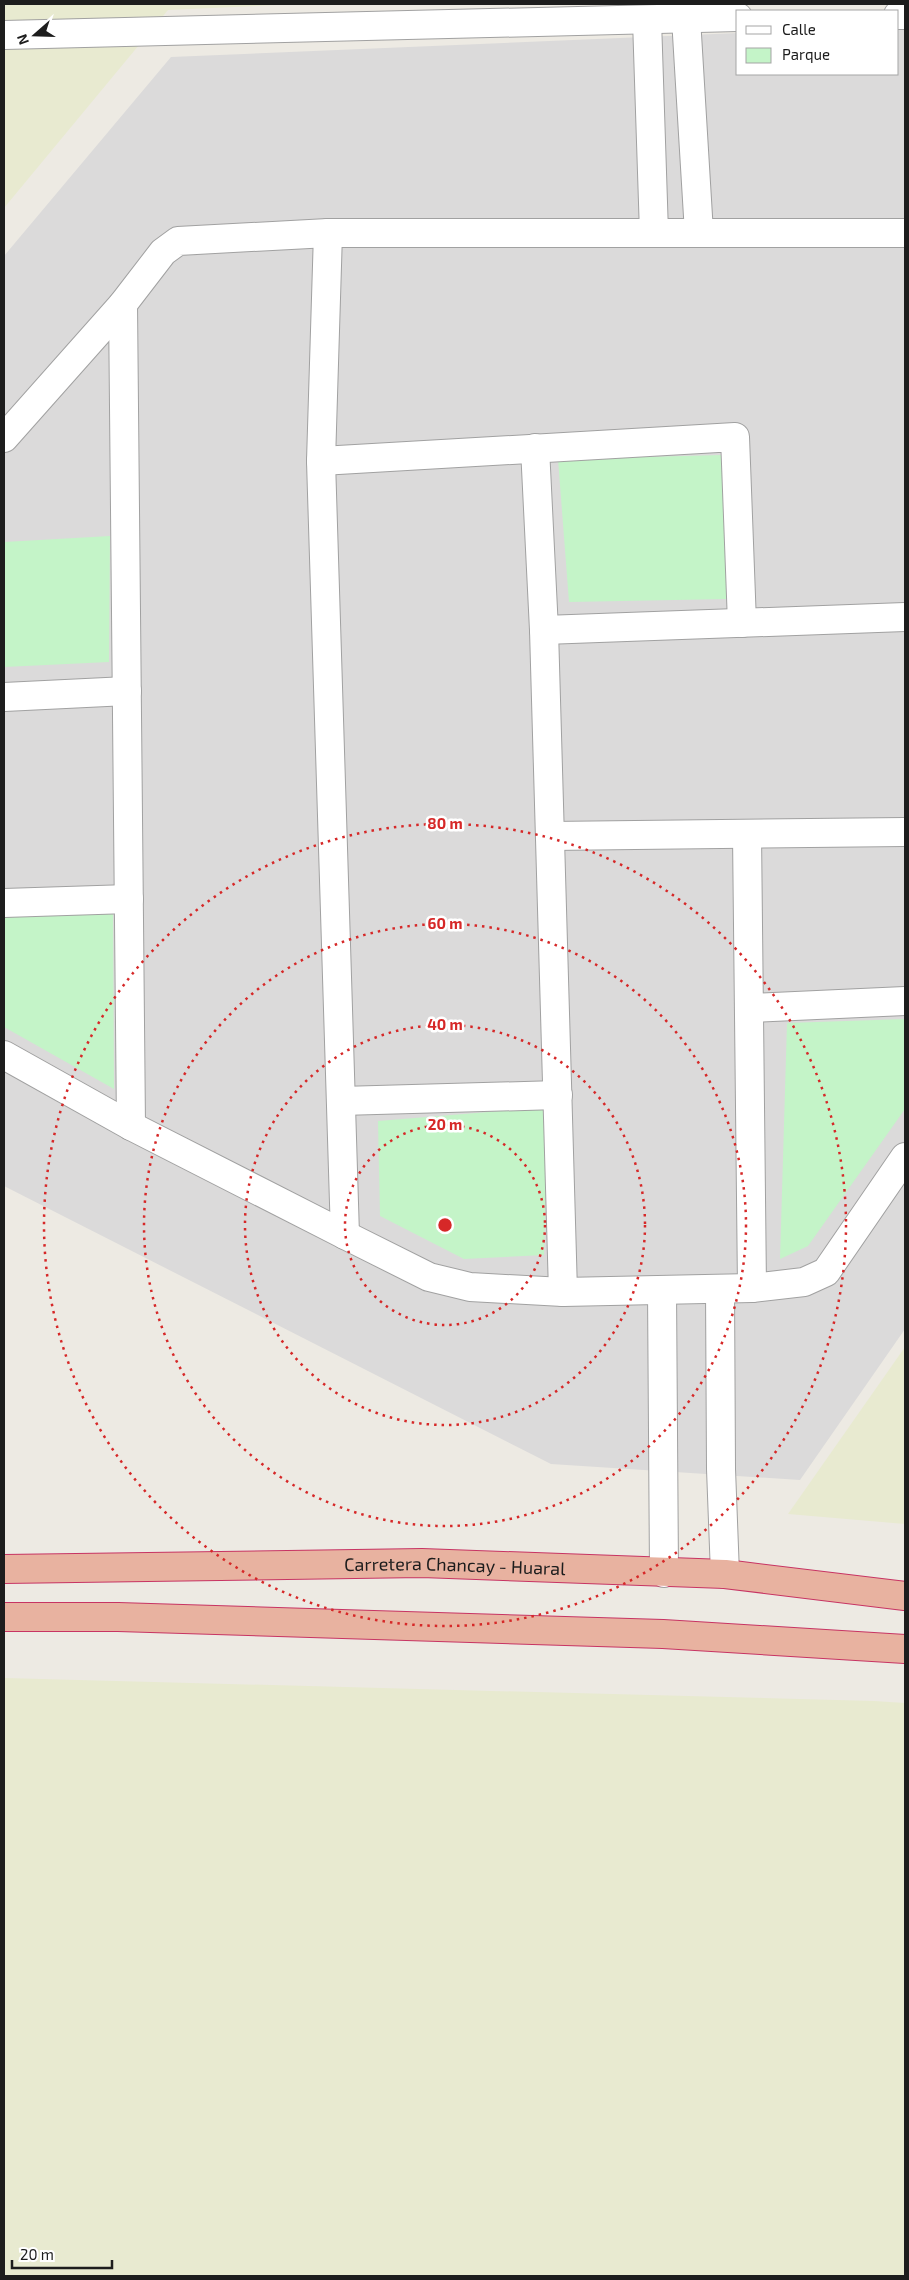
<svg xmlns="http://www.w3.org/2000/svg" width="909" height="2280" font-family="'Exo 2',sans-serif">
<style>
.residential{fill:#dbdada}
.farmland{fill:#e8ead0}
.park{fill:#c4f4c8}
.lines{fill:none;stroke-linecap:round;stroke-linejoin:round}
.minor-casing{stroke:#a1a1a1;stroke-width:30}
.trunk-casing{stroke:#c73463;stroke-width:30}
.minor{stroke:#fff;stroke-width:28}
.trunk{stroke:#e8b2a0;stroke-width:28}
.ring{fill:none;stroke:#d62828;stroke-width:2.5;stroke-dasharray:2.5 5}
.labels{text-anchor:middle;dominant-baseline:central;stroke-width:5;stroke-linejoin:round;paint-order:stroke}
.street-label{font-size:18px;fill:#1d1d1d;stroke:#fff}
.centre{fill:#d62828;stroke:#fff;stroke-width:2.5}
.ring-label{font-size:15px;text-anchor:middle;font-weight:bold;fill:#d62828;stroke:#fff;stroke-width:5;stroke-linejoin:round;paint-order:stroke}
</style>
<rect width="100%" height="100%" fill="#edeae3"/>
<path class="residential" d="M898,26H905V1329L800,1480L551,1464L4,1186V256L171,57L738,33V74H898Z"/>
<g class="farmland">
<path d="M4,4H299L168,10L4,208Z"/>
<path d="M905,1347V1524L788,1514Z"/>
<path d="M4,1678L874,1701L905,1703V2276H4Z"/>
</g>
<g class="park">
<path d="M724,455L727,599L569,602L558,459Z"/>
<path d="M110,536L109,662L4,667V542Z"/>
<path d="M113,909L114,1089L4,1027V916Z"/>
<path d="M905,1019V1109L808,1246L780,1259L787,1023Z"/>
<path d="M548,1107L544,1255L464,1259L380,1216L378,1121Z"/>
</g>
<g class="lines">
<defs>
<g id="minor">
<path d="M898,15H905"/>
<path d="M686,18L699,233"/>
<path d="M647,20L654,233"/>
<path d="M4,35L738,17"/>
<path d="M328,233L321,461L345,1235"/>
<path d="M123,304L131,1126"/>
<path d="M4,438L123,304L163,252L178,241L328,233H905"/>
<path d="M535,448L544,630L563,1292"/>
<path d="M321,461L735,437L742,623"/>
<path d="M544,630L905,617"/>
<path d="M4,697L127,691"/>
<path d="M747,834L752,1288"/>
<path d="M550,836L905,832"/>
<path d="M4,903L129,899"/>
<path d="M749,1008L905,1001"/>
<path d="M4,1055L131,1126L345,1235L429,1277L470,1287L563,1292L752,1288L804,1282L826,1272L905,1157"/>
<path d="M341,1101L558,1095"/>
<path d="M720,1289L721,1469L725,1574"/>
<path d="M662,1290L664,1573"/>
</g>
<g id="trunk">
<path id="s1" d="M4,1569L422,1563L725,1574L905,1596"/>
<path d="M4,1617H118L663,1634L905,1649"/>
</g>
</defs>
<use href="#minor" class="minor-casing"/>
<use href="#trunk" class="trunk-casing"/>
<use href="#minor" class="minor"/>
<use href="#trunk" class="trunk"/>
</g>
<g class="ring">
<circle cx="445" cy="1225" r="100"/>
<circle cx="445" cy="1225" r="200"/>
<circle cx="445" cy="1225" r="301"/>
<circle cx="445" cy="1225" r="401"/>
</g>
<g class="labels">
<g class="street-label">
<text stroke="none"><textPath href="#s1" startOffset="451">Carretera Chancay - Huaral</textPath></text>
</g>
</g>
<circle cx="445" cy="1225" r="8" class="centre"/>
<g class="ring-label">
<text x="445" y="829">80 m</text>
<text x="445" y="929">60 m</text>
<text x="445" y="1030">40 m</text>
<text x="445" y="1130">20 m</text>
</g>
<rect width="909" height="2280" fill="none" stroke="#1d1d1d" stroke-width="10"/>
<rect x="736" y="10" width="162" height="65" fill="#ffffff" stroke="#a5a5a5"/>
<rect x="746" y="26" width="25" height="8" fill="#ffffff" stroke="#a5a5a5"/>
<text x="782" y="35" font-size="15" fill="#1d1d1d">Calle</text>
<rect x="746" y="48" width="25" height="15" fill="#c4f4c8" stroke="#a5a5a5"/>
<text x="782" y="60" font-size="15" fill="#1d1d1d">Parque</text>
<g transform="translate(35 35) rotate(250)" stroke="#ffffff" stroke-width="4" paint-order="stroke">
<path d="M0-4L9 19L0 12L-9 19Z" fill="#1d1d1d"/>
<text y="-8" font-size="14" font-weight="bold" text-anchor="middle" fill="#1d1d1d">N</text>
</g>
<path d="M12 2260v8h100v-8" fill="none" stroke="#1d1d1d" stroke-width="2.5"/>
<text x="20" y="2260" font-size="15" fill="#1d1d1d" stroke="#ffffff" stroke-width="4" paint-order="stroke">20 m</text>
</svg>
